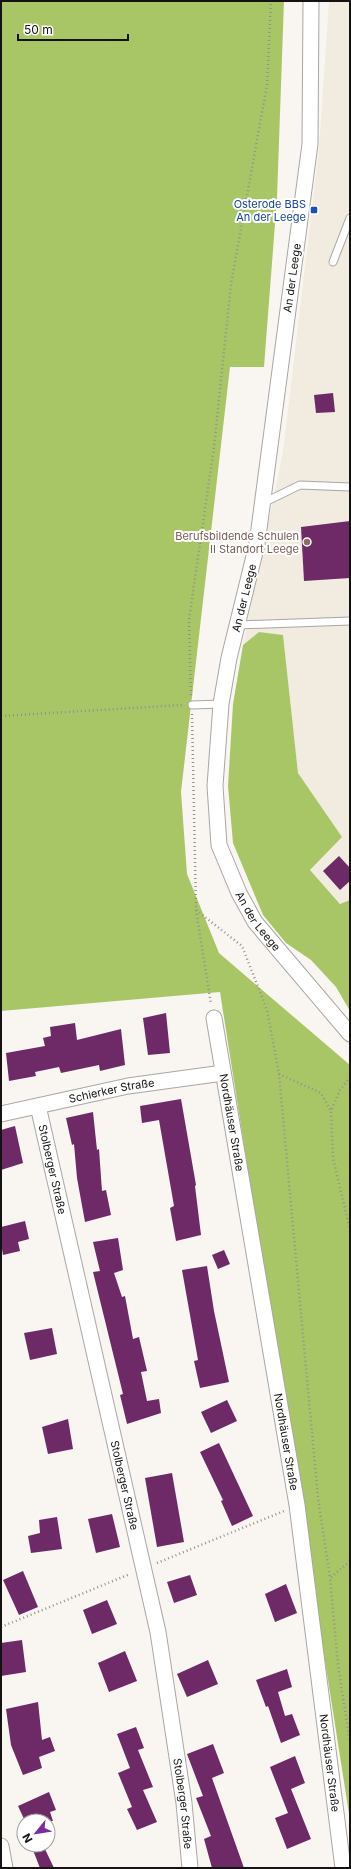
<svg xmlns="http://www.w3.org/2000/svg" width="351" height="1869" font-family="Inter,sans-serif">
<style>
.built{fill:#f1ebe0}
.forest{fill:#a9c667}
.building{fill:#6e2967}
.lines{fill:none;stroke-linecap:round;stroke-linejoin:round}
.service-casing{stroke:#a9a6a3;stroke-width:9}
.minor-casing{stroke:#a9a6a3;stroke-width:17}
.path{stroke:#93918e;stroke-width:2.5;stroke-dasharray:1 3;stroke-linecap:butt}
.service{stroke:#fff;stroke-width:7}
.minor{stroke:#fff;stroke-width:15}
.transit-dot{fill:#1a4fb4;stroke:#fff;stroke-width:1.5}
.education-dot{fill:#8d6e63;stroke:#fff;stroke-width:1.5}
.labels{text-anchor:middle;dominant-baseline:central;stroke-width:4;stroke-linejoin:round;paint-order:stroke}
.transit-label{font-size:11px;fill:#164399;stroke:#fff;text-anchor:end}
.street-label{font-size:11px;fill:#141311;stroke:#fff}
.education-label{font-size:11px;fill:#785e54;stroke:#fff;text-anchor:end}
</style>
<rect width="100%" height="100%" fill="#f9f6f2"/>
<path class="built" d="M329,1H350V900L341,904L310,870L342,837L298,773L283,635L259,632L243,645L283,452L319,148Z"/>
<g class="forest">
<path d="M1,1H284L277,198L264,367H230L181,792L187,874L219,953L350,1065V1820L220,992L1,1011Z"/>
<path d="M259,632L283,635L298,773L342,837L310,870L340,904L350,900V1011L336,987L311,960L286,943L263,915L233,843L228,786L233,704L243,645Z"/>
</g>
<g class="building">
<path d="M333,393L335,412L316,413L314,395Z"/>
<path d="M350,521V578L304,581L301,527Z"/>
<path d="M339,856L350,868V881L340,890L323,871Z"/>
<path d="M166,1013L170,1053L148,1055L143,1018Z"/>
<path d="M75,1023L77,1040L121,1029L125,1065L100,1071L99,1065L61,1073L59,1067L35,1072L36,1076L9,1081L6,1053L45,1046L43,1038L51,1036L50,1027Z"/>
<path d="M181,1099L196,1185L195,1186L201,1235L176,1241L170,1208L174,1206L159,1120L142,1123L140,1106Z"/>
<path d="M93,1112L97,1150L99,1149L102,1191L106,1190L111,1215L85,1222L77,1178L74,1144L72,1145L66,1118Z"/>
<path d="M15,1126L23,1163L1,1170V1130Z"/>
<path d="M25,1221L29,1239L18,1242L20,1251L3,1255L1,1243V1227Z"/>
<path d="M118,1238L123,1270L114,1273L122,1297L125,1296L133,1339L139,1337L147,1371L141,1372L147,1401L159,1399L161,1413L127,1424L120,1395L123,1394L93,1272L100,1271L93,1242Z"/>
<path d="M224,1250L230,1264L218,1269L212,1255Z"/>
<path d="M207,1266L214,1311L229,1382L200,1388L194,1361L198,1360L182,1270Z"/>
<path d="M52,1328L57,1354L30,1360L24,1333Z"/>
<path d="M227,1400L237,1421L211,1433L201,1412Z"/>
<path d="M68,1419L73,1449L48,1454L42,1427Z"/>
<path d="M219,1443L253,1516L232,1526L221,1501L223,1500L200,1452Z"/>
<path d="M172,1473L184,1542L157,1547L145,1478Z"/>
<path d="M112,1514L120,1547L96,1553L88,1519Z"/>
<path d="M57,1517L62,1549L31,1553L28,1536L40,1533L39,1520Z"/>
<path d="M23,1571L38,1607L19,1615L3,1580Z"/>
<path d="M190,1575L197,1595L174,1603L167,1582Z"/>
<path d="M286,1584L297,1613L275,1622L265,1594Z"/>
<path d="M107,1600L117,1624L92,1634L83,1610Z"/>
<path d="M22,1640L26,1672L1,1676V1643Z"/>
<path d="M125,1651L137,1681L109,1692L98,1663Z"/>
<path d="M208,1660L218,1684L187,1697L177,1674Z"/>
<path d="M287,1669L292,1687L278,1692L285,1716L292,1714L300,1735L281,1743L268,1706L266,1707L256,1680Z"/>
<path d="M38,1702L42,1740L50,1737L55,1751L39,1757L42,1768L23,1775L11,1745L6,1709Z"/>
<path d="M136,1727L144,1748L138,1750L153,1787L143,1790L157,1822L137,1830L127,1809L132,1807L118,1773L130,1768L117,1734Z"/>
<path d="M213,1744L224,1773L212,1778L244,1868H212L204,1839L211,1836L196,1798L203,1796L187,1754Z"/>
<path d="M295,1756L305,1783L291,1789L311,1839L287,1849L275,1818L288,1813L270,1767Z"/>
<path d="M49,1792L56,1810L50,1812L53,1821H25L18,1806Z"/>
<path d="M31,1845H43L54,1868H40Z"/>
</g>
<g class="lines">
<defs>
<g id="service">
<path d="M333,262L350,218"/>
<path d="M263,503L300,485L350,487"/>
<path d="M237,625L350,621"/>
<path d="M192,705L221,704"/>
</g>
<g id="minor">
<path id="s1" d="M311,1L310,144L257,544L229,658L221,704L215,786L219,845L239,893L255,922L350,1034"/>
<path id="s2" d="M214,1018L297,1505L343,1868"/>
<path id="s3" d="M38,1106L158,1632L184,1803L190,1868"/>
<path id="s4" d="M1,1114L128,1086L223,1073"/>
<path d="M1,1846L5,1868"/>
</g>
</defs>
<use href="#service" class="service-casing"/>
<use href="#minor" class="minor-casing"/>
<g class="path">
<path d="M191,695L189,620L214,447L231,284L267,85L271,1"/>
<path d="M192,714L196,910L211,1004"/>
<path d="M1,716L182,705"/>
<path d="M196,910L242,946L267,1010L279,1074L318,1498L330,1578"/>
<path d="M279,1074L321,1093L331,1111"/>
<path d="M350,1077L340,1090L331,1111L333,1158L350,1230"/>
<path d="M350,1561L330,1578L338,1665L350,1742"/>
<path d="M157,1563L284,1511"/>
<path d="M1,1627L130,1574"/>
</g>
<use href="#service" class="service"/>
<use href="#minor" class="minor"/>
</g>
<rect class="transit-dot" x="310" y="206" width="8" height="8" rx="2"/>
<circle class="education-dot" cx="307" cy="542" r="4"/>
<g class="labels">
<g class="transit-label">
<text x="306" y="204">Osterode BBS<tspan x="306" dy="13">An der Leege</tspan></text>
</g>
<g class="street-label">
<text transform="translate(292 278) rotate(-82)">An der Leege</text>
<text transform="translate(244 598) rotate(-76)">An der Leege</text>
<text stroke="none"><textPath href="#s1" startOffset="938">An der Leege</textPath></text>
<text stroke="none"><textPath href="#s4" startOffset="113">Schierker Straße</textPath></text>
<text stroke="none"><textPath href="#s2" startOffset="106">Nordhäuser Straße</textPath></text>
<text stroke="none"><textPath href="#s3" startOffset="65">Stolberger Straße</textPath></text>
<text stroke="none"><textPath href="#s2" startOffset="430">Nordhäuser Straße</textPath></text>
<text stroke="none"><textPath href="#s3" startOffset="389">Stolberger Straße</textPath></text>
<text stroke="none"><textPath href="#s2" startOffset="754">Nordhäuser Straße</textPath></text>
<text stroke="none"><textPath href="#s3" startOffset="713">Stolberger Straße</textPath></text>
</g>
<g class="education-label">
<text x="299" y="536">Berufsbildende Schulen<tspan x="299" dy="13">II Standort Leege</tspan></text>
</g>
</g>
<rect width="351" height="1869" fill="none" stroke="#141311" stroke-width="4"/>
<g transform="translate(36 1833) rotate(240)"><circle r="19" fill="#ffffff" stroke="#a1a1a0"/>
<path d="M0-3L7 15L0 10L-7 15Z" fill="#792c9d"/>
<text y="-6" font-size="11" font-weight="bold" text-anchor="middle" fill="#141311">N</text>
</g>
<path d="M18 34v6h110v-6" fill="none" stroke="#141311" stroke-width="2"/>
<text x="24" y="34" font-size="12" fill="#141311" stroke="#ffffff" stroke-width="3" paint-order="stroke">50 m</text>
</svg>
